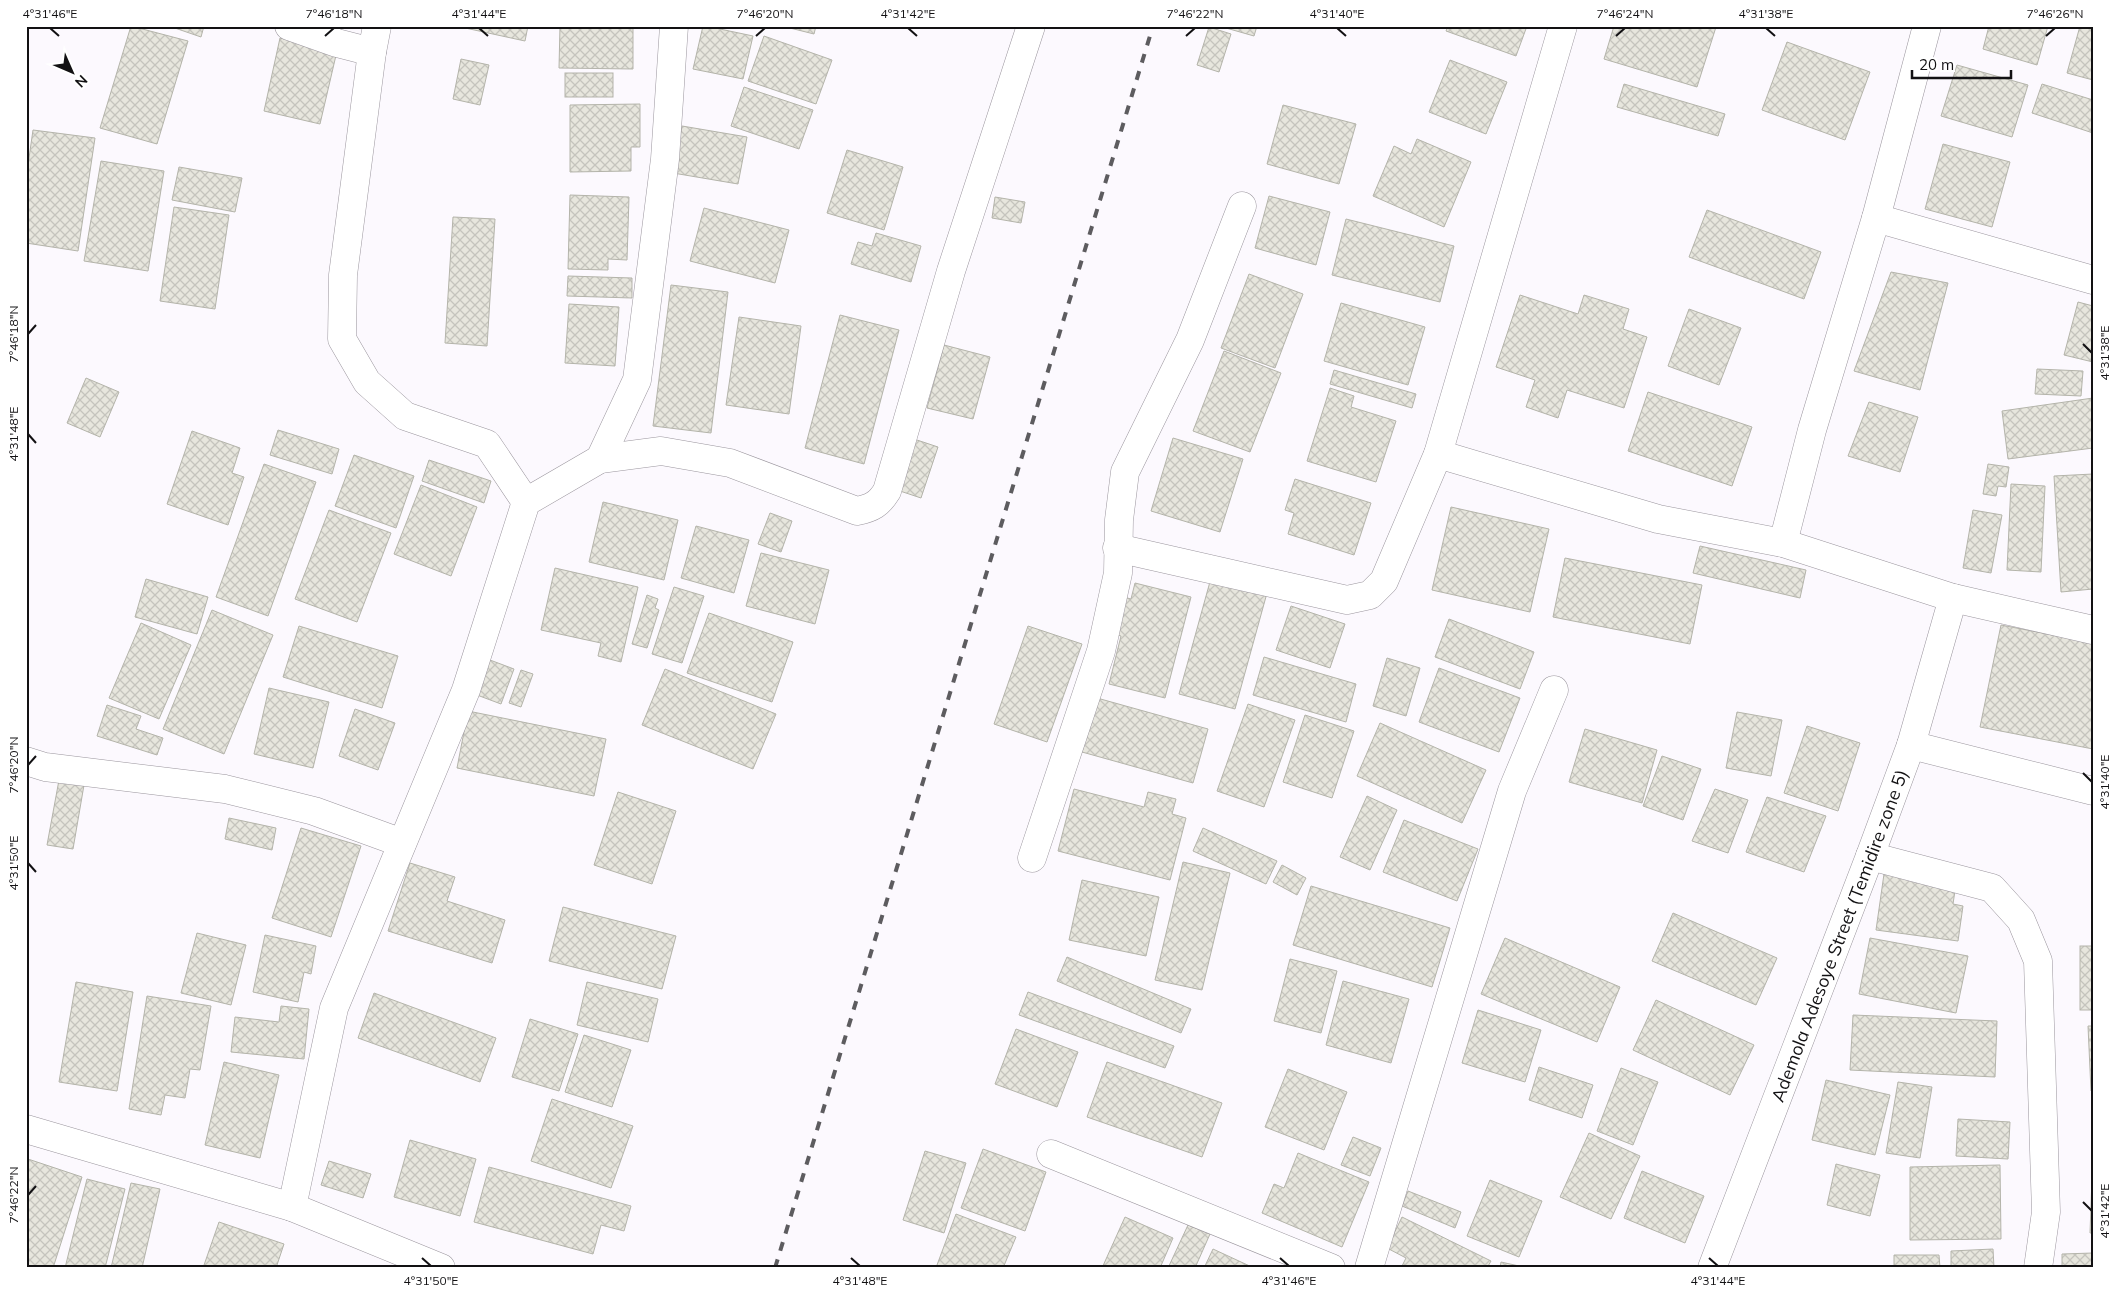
<svg xmlns="http://www.w3.org/2000/svg" width="2119" height="1294" font-family="Mulish,sans-serif">
<style>
.building{fill:url(#building-cross-hatch);stroke:#b4b4aa}
.lines{fill:none;stroke-linecap:round;stroke-linejoin:round}
.minor-casing{stroke:#9b969e;stroke-width:29}
.minor{stroke:#fff;stroke-width:28}
.rail{stroke:#5d5c5f;stroke-width:4;stroke-dasharray:9 9;stroke-linecap:butt}
.ticks{fill:none;stroke:#121113;stroke-width:2}
.labels{text-anchor:middle;dominant-baseline:central;stroke-width:4.5;stroke-linejoin:round;paint-order:stroke}
.street-label{font-size:18px;fill:#121113;stroke:#fff}
.neatline{fill:none;stroke:#121113;stroke-width:2}
.ticks-label{font-size:12px;text-anchor:middle;fill:#121113}
</style>
<defs>
<pattern id="building-cross-hatch" width="8" height="8" patternUnits="userSpaceOnUse" patternTransform="scale(1.25)"><rect width="8" height="8" fill="#e7e6dd"/><path d="M0 0l8 8M0 8l8-8" fill="none" stroke="#c5c4bd"/></pattern>
</defs>
<rect width="100%" height="100%" fill="#fcf9fe"/>
<g class="building">
<path d="M131,26L188,41L157,144L100,128Z"/>
<path d="M169,26H204L201,37Z"/>
<path d="M456,26H528L525,41Z"/>
<path d="M560,26H633V69L559,68Z"/>
<path d="M703,26H720V29L753,36L743,79L693,69Z"/>
<path d="M782,26H816L814,34Z"/>
<path d="M1219,26H1257L1254,36Z"/>
<path d="M1448,26H1527L1516,56L1446,31Z"/>
<path d="M1614,26L1716,27L1697,87L1604,59Z"/>
<path d="M1989,26H2048L2037,65L1983,49Z"/>
<path d="M2080,26H2093V80L2067,73Z"/>
<path d="M1209,27L1231,34L1219,72L1197,65Z"/>
<path d="M764,36L832,60L816,104L748,81Z"/>
<path d="M280,38L337,51L320,124L264,111Z"/>
<path d="M1787,42L1870,72L1845,140L1762,110Z"/>
<path d="M461,59L489,65L480,105L453,99Z"/>
<path d="M1450,60L1507,82L1486,134L1429,112Z"/>
<path d="M1957,65L2028,85L2012,137L1941,116Z"/>
<rect x="565" y="73" width="48" height="24"/>
<path d="M1624,84L1725,114L1718,136L1617,107Z"/>
<path d="M2042,84L2093,100V133L2032,113Z"/>
<path d="M744,87L813,110L799,149L731,126Z"/>
<path d="M640,104V147H631V171L570,172V105Z"/>
<path d="M1283,105L1356,124L1339,184L1267,164Z"/>
<path d="M682,126L747,137L738,184L673,173Z"/>
<path d="M33,130L95,138L78,251L26,243V179Z"/>
<path d="M1417,139L1471,162L1444,227L1373,196L1394,146L1411,154Z"/>
<path d="M1943,144L2010,162L1992,227L1925,209Z"/>
<path d="M847,150L903,167L884,230L827,213Z"/>
<path d="M101,161L164,171L148,271L84,261Z"/>
<path d="M179,167L242,178L235,212L172,200Z"/>
<path d="M570,195L629,197L627,260L608,259V270L568,269Z"/>
<path d="M1269,196L1330,212L1316,265L1255,248Z"/>
<path d="M995,197L1025,202L1021,223L992,218Z"/>
<path d="M174,207L229,215L215,309L160,301Z"/>
<path d="M704,208L789,230L775,283L690,261Z"/>
<path d="M1707,210L1821,252L1804,299L1689,257Z"/>
<path d="M453,217L495,219L487,346L445,343Z"/>
<path d="M1346,219L1454,246L1440,302L1332,275Z"/>
<path d="M876,233L921,246L911,282L851,264L858,242L872,246Z"/>
<path d="M1891,272L1948,283L1920,390L1854,371Z"/>
<path d="M1249,274L1303,294L1275,368L1221,348Z"/>
<path d="M568,276L632,278V298L567,296Z"/>
<path d="M671,285L728,292L711,433L653,426Z"/>
<path d="M1520,295L1578,314L1584,295L1629,309L1623,329L1647,337L1624,408L1567,390L1558,418L1526,407L1535,380L1496,367Z"/>
<path d="M2078,302L2093,306V362L2064,355Z"/>
<path d="M1341,303L1425,327L1408,385L1324,361Z"/>
<path d="M569,304L619,307L615,366L565,363Z"/>
<path d="M1689,309L1741,328L1719,385L1668,366Z"/>
<path d="M840,315L899,330L864,464L805,448Z"/>
<path d="M739,317L801,326L789,414L726,405Z"/>
<path d="M944,345L990,357L973,419L927,408Z"/>
<path d="M1224,351L1281,373L1250,452L1193,431Z"/>
<path d="M2037,369L2083,371L2081,396L2035,394Z"/>
<path d="M1334,370L1416,394L1412,408L1330,384Z"/>
<path d="M86,378L119,392L100,437L67,423Z"/>
<path d="M1330,388L1354,396L1351,407L1396,421L1376,482L1307,461Z"/>
<path d="M1648,392L1752,427L1732,486L1628,451Z"/>
<path d="M2093,398V448L2008,459L2002,411Z"/>
<path d="M1869,402L1918,417L1900,472L1848,456Z"/>
<path d="M278,430L339,449L332,474L270,455Z"/>
<path d="M192,431L240,448L232,473L244,477L228,525L167,504Z"/>
<path d="M1173,438L1243,459L1220,532L1151,511Z"/>
<path d="M914,439L938,447L921,498L897,490Z"/>
<path d="M354,455L414,476L396,528L335,506Z"/>
<path d="M429,460L491,481L484,503L422,481Z"/>
<path d="M264,464L316,482L268,616L216,597Z"/>
<path d="M1988,464L2009,467L2006,487L1998,486L1996,496L1983,494Z"/>
<path d="M2093,474V589L2061,592L2054,476Z"/>
<path d="M1295,479L1371,503L1354,555L1288,534L1294,513L1285,510Z"/>
<path d="M2011,484L2045,486L2041,572L2007,570Z"/>
<path d="M421,485L477,507L451,576L394,554Z"/>
<path d="M603,502L678,520L664,580L589,562Z"/>
<path d="M1451,507L1549,529L1530,612L1432,590Z"/>
<path d="M329,510L391,533L357,622L295,599Z"/>
<path d="M1973,510L2002,515L1991,573L1963,568Z"/>
<path d="M770,513L792,521L781,552L758,544Z"/>
<path d="M696,526L749,540L734,593L681,578Z"/>
<path d="M1700,546L1806,570L1800,598L1693,573Z"/>
<path d="M761,553L829,570L815,624L746,606Z"/>
<path d="M1565,558L1702,585L1690,644L1553,617Z"/>
<path d="M555,568L638,587L621,662L598,656L601,643L541,630Z"/>
<path d="M1211,578L1267,593L1235,709L1179,694Z"/>
<path d="M146,579L208,597L197,634L135,617Z"/>
<path d="M1135,583L1191,597L1165,698L1109,684L1121,636L1110,633L1120,596L1131,599Z"/>
<path d="M674,587L704,596L682,663L652,654Z"/>
<path d="M647,595L658,599L655,608L659,610L647,648L632,644Z"/>
<path d="M1291,606L1345,624L1330,668L1276,650Z"/>
<path d="M212,610L273,635L224,754L163,729Z"/>
<path d="M709,613L793,642L772,702L687,673Z"/>
<path d="M1449,619L1534,652L1520,689L1435,657Z"/>
<path d="M141,623L191,645L159,719L109,698Z"/>
<path d="M2001,625L2093,643V749L1980,727Z"/>
<path d="M299,626L398,656L382,708L283,677Z"/>
<path d="M1028,626L1082,644L1047,742L994,724Z"/>
<path d="M1264,657L1356,684L1346,722L1253,695Z"/>
<path d="M1387,658L1420,668L1406,716L1373,706Z"/>
<path d="M490,660L514,669L501,704L477,695Z"/>
<path d="M1439,668L1520,698L1499,752L1419,722Z"/>
<path d="M665,669L776,714L753,769L642,725Z"/>
<path d="M521,670L533,674L521,707L509,703Z"/>
<path d="M269,688L329,702L313,768L254,754Z"/>
<path d="M1097,698L1208,729L1193,783L1082,752Z"/>
<path d="M1248,704L1295,720L1264,807L1217,791Z"/>
<path d="M107,705L141,716L136,729L163,738L157,755L97,736Z"/>
<path d="M355,709L395,723L378,770L339,756Z"/>
<path d="M468,711L606,739L594,796L457,768Z"/>
<path d="M1737,712L1782,720L1771,776L1726,768Z"/>
<path d="M1305,715L1354,731L1332,798L1283,782Z"/>
<path d="M1380,723L1486,770L1462,823L1357,776Z"/>
<path d="M1807,726L1860,743L1838,811L1784,793Z"/>
<path d="M1585,729L1657,750L1642,803L1569,782Z"/>
<path d="M1662,756L1701,769L1683,820L1643,806Z"/>
<path d="M59,780L84,785L73,849L47,845Z"/>
<path d="M1074,789L1144,807L1148,792L1176,799L1172,814L1186,818L1170,880L1058,851Z"/>
<path d="M1715,789L1748,800L1728,853L1692,841Z"/>
<path d="M618,792L676,811L652,884L594,865Z"/>
<path d="M1367,796L1397,810L1370,870L1340,857Z"/>
<path d="M1767,797L1826,816L1804,872L1746,852Z"/>
<path d="M229,818L276,828L272,850L225,839Z"/>
<path d="M1404,820L1478,849L1457,901L1383,872Z"/>
<path d="M301,828L361,846L331,937L272,918Z"/>
<path d="M1203,828L1277,861L1266,884L1193,851Z"/>
<path d="M1183,862L1230,873L1202,990L1155,980Z"/>
<path d="M410,863L455,877L447,901L505,920L492,963L388,931Z"/>
<path d="M1282,865L1306,878L1297,895L1273,882Z"/>
<path d="M1884,874L1956,884L1953,904L1963,906L1958,941L1876,930Z"/>
<path d="M1082,880L1159,897L1146,956L1069,940Z"/>
<path d="M1311,886L1450,928L1432,987L1293,945Z"/>
<path d="M563,907L676,936L662,989L549,961Z"/>
<path d="M1673,913L1777,958L1756,1005L1652,961Z"/>
<path d="M197,933L246,945L231,1005L181,993Z"/>
<path d="M265,935L316,946L311,974L304,972L298,1002L253,992Z"/>
<path d="M1505,938L1620,987L1597,1042L1481,994Z"/>
<path d="M1870,938L1968,956L1956,1013L1859,994Z"/>
<rect x="2080" y="946" width="13" height="64"/>
<path d="M1067,957L1191,1009L1181,1033L1057,981Z"/>
<path d="M1290,959L1337,971L1321,1033L1274,1021Z"/>
<path d="M1343,981L1409,999L1391,1063L1326,1045Z"/>
<path d="M76,982L133,992L117,1091L59,1082Z"/>
<path d="M587,982L658,999L648,1042L577,1025Z"/>
<path d="M1028,992L1174,1046L1165,1068L1019,1015Z"/>
<path d="M374,993L496,1038L480,1082L358,1038Z"/>
<path d="M147,996L211,1006L200,1070L190,1069L185,1098L165,1095L161,1115L129,1109Z"/>
<path d="M1656,1000L1754,1045L1730,1095L1633,1050Z"/>
<path d="M281,1006L309,1009L304,1059L231,1052L235,1017L279,1022Z"/>
<path d="M1478,1010L1541,1030L1525,1082L1462,1063Z"/>
<path d="M1853,1015L1997,1021L1995,1077L1850,1070Z"/>
<path d="M530,1019L578,1034L559,1091L512,1077Z"/>
<path d="M2088,1026H2093V1091H2091Z"/>
<path d="M1016,1029L1078,1052L1057,1107L995,1084Z"/>
<path d="M584,1035L631,1050L612,1107L565,1092Z"/>
<path d="M224,1062L279,1075L260,1158L205,1145Z"/>
<path d="M1107,1062L1222,1103L1202,1157L1087,1117Z"/>
<path d="M1539,1067L1593,1085L1582,1118L1529,1100Z"/>
<path d="M1621,1068L1658,1082L1633,1145L1597,1131Z"/>
<path d="M1288,1069L1347,1092L1324,1150L1265,1127Z"/>
<path d="M1826,1080L1890,1095L1875,1155L1812,1140Z"/>
<path d="M1898,1082L1932,1087L1920,1158L1886,1153Z"/>
<path d="M552,1099L633,1126L611,1188L531,1161Z"/>
<path d="M1958,1119L2010,1122L2008,1159L1956,1156Z"/>
<path d="M1589,1133L1640,1156L1611,1219L1560,1197Z"/>
<path d="M1353,1137L1381,1148L1370,1176L1341,1165Z"/>
<path d="M410,1140L476,1159L460,1216L394,1197Z"/>
<path d="M983,1149L1046,1172L1025,1231L961,1208Z"/>
<path d="M925,1151L966,1163L944,1233L903,1220Z"/>
<path d="M1298,1153L1369,1182L1342,1247L1262,1213L1274,1184L1284,1188Z"/>
<path d="M28,1159L82,1177L53,1268H26V1165Z"/>
<path d="M329,1161L371,1174L363,1198L321,1185Z"/>
<path d="M1836,1164L1880,1175L1870,1216L1827,1205Z"/>
<path d="M2000,1165L2001,1239L1910,1240V1167Z"/>
<path d="M489,1167L631,1206L624,1231L601,1225L593,1254L474,1222Z"/>
<path d="M1642,1171L1704,1196L1685,1243L1624,1218Z"/>
<path d="M2092,1178H2093V1233H2090Z"/>
<path d="M87,1179L125,1189L105,1268H65Z"/>
<path d="M1490,1180L1542,1201L1519,1257L1467,1236Z"/>
<path d="M131,1183L160,1189L142,1268H111Z"/>
<path d="M1408,1191L1461,1212L1455,1228L1402,1206Z"/>
<path d="M956,1214L1016,1237L1003,1268H943L937,1265Z"/>
<path d="M1125,1217L1173,1238L1160,1268H1102Z"/>
<path d="M1402,1217L1491,1261L1487,1268H1401L1406,1258L1387,1248Z"/>
<path d="M219,1222L284,1244L276,1268H203Z"/>
<path d="M1188,1225L1210,1234L1195,1268H1168Z"/>
<path d="M1213,1249L1254,1268H1204Z"/>
<path d="M1993,1249L1994,1268H1951V1251Z"/>
<path d="M2093,1253V1268H2062V1254Z"/>
<path d="M1894,1255H1939L1940,1268H1894Z"/>
<path d="M1501,1262L1528,1268H1500Z"/>
</g>
<g class="lines">
<defs>
<g id="minor">
<path d="M289,26L337,43L372,52"/>
<path d="M377,26L372,52L343,275L342,339L367,382L405,416L487,444L526,502"/>
<path d="M1876,218L1927,26"/>
<path d="M1438,454L1658,519L1783,543L1953,598L2093,630"/>
<path d="M600,459L637,380L665,159L674,26"/>
<path d="M1783,543L1812,430L1876,218L2093,280"/>
<path d="M1117,548L1347,600L1370,595L1384,581L1438,454L1563,26"/>
<path d="M1911,745L2093,791"/>
<path d="M26,761L45,767L225,789L314,811L402,843"/>
<path d="M1870,856L1992,888L2021,920L2038,961L2046,1212L2038,1268"/>
<path d="M1032,858L1101,651L1118,573L1119,520L1125,472L1190,340L1242,206"/>
<path d="M26,1129L292,1207L441,1268"/>
<path d="M1051,1154L1331,1268"/>
<path d="M292,1207L334,1008L466,690L526,502L600,459L661,451L730,463L857,511C872,508 879,504 887,491L951,271L1031,26"/>
<path d="M1369,1268L1512,791L1554,690"/>
<path id="s1" d="M1712,1268L1870,856L1911,745L1953,598"/>
</g>
</defs>
<use href="#minor" class="minor-casing"/>
<use href="#minor" class="minor"/>
<path class="rail" d="M775,1268L1153,26"/>
</g>
<path class="ticks" d="M50,28L59,36M479,28L488,36M908,28L917,36M1337,28L1346,36M1766,28L1775,36M325,36L334,28M756,36L765,28M1186,36L1195,28M1616,36L1625,28M2046,36L2055,28M28,334L36,325M2083,344L2092,353M28,434L36,443M28,765L36,756M2083,773L2092,782M28,863L36,872M28,1195L36,1186M2083,1202L2092,1211M422,1258L431,1266M851,1258L860,1266M1280,1258L1289,1266M1709,1258L1718,1266"/>
<g class="labels">
<g class="street-label">
<text stroke="none"><textPath href="#s1" startOffset="356">Ademola Adesoye Street (Temidire zone 5)</textPath></text>
</g>
</g>
<rect width="2119" height="1294" fill="none" stroke="#ffffff" stroke-width="55"/>
<g transform="translate(72 72) rotate(135)" stroke="#ffffff" stroke-width="4" paint-order="stroke">
<path d="M0-4L9 19L0 12L-9 19Z" fill="#121113"/>
<text y="-8" font-size="14" font-weight="bold" text-anchor="middle" fill="#121113">N</text>
</g>
<path d="M1912 70v8h99v-8" fill="none" stroke="#121113" stroke-width="2.5"/>
<text x="1919" y="70" font-size="15" fill="#121113" stroke="#ffffff" stroke-width="4" paint-order="stroke">20 m</text>
<rect x="28" y="28" width="2064" height="1238" class="neatline"/>
<g class="ticks-label">
<text x="50" y="18">4°31'46"E</text>
<text x="334" y="18">7°46'18"N</text>
<text x="479" y="18">4°31'44"E</text>
<text x="765" y="18">7°46'20"N</text>
<text x="908" y="18">4°31'42"E</text>
<text x="1195" y="18">7°46'22"N</text>
<text x="1337" y="18">4°31'40"E</text>
<text x="1625" y="18">7°46'24"N</text>
<text x="1766" y="18">4°31'38"E</text>
<text x="2055" y="18">7°46'26"N</text>
<text transform="translate(14 334) rotate(-90)" y="4">7°46'18"N</text>
<text transform="translate(2105 353) rotate(-90)" y="4">4°31'38"E</text>
<text transform="translate(14 434) rotate(-90)" y="4">4°31'48"E</text>
<text transform="translate(14 765) rotate(-90)" y="4">7°46'20"N</text>
<text transform="translate(2105 782) rotate(-90)" y="4">4°31'40"E</text>
<text transform="translate(14 863) rotate(-90)" y="4">4°31'50"E</text>
<text transform="translate(14 1195) rotate(-90)" y="4">7°46'22"N</text>
<text transform="translate(2105 1211) rotate(-90)" y="4">4°31'42"E</text>
<text x="431" y="1285">4°31'50"E</text>
<text x="860" y="1285">4°31'48"E</text>
<text x="1289" y="1285">4°31'46"E</text>
<text x="1718" y="1285">4°31'44"E</text>
</g>
</svg>
